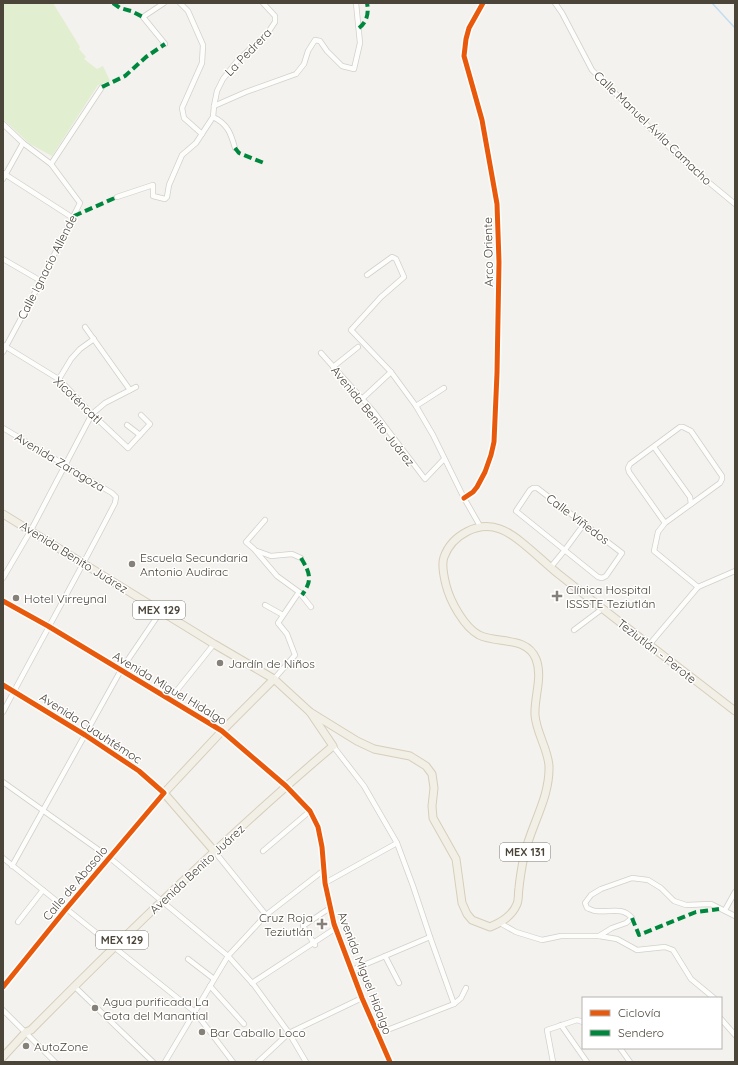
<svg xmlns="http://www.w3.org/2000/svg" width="738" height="1065" font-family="Quicksand,sans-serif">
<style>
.green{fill:#e1eecf}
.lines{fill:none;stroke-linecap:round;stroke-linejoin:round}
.stream{stroke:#c0ddf1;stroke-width:1.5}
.street-casing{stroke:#d2d0cb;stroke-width:6}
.primary-casing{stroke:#d6cebb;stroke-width:9}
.street{stroke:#fdfdfc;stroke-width:4.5}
.primary{stroke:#f2efe6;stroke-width:7}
.quiet{stroke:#00873e;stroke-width:4;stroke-dasharray:8 4;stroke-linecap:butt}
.cycleway-casing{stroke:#fff;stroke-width:8}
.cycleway{stroke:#e8590c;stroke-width:5}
.poi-dot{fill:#868178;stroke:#fff;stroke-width:1.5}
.labels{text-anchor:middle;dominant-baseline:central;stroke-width:3;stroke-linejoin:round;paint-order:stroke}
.shield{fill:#fff;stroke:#817c74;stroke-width:1}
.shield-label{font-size:11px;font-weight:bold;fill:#4b4439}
.street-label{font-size:12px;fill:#4b4439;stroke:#fff}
.poi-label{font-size:12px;fill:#4b4439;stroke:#fff;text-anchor:start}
</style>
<rect width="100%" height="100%" fill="#f4f2ee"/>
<path class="green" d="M3,3H53L80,47L79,49L86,57L84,59L97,69L103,66L110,81L98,85L52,156L30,144L3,119Z"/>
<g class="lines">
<path class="stream" d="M712,3L735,28"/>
<defs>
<g id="street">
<path d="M164,3L143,17L165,44"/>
<path d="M180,3L188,11L203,45L202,63L182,108L184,118L202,134"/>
<path d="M555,3L562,13L592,70L683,161L735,204"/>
<path d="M214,106L246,92L296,74L304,64L308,51L315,40L320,41L327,51L342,66L354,69L360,43L356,3"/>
<path d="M213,117C228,124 231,134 235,148"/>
<path d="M3,124L23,143L51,164L80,203L41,281L3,352"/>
<path d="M51,164L102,87"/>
<path d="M3,173L73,218"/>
<path d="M3,179L23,143"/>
<path d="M117,197L153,185V196L165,199L167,197L169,185L182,155L196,143L213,117L214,106L217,91L223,79L238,60L267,34L275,22V16L263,3"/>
<path d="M3,259L41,281"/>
<path d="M367,275L392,257L396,259L404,277L381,297L351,330L391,372L416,406L433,435L464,498L480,526"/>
<path d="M85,327L130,390"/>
<path d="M3,345L60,380L92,414L128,448L150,424L141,415"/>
<path d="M321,353L374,412L425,479L444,459"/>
<path d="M333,367L358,347"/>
<path d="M59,379L71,359L80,349L94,339"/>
<path d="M362,399L391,372"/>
<path d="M416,406L444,388"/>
<path d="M127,425L140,435"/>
<path d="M3,428L112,493L116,497L115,503C79,573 40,642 3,712"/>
<path d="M654,447L690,497L691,504"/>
<path d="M533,488H537L622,553L606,576L602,578L598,577L516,511L530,490Z"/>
<path d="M464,498L473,492L477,487L485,472L491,455L494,442L497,373L499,262L497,204L482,120L464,56L466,39L469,28L483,3"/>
<path d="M265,520L246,542L254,549L277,576L299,592L311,607"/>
<path d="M665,523L629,472L628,468L630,464L680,427H683L691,431L722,476V479L720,483L665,523L658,532L654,551L698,587"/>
<path d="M257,551L271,556L292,554L301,558"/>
<path d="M550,568L564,551L584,524"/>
<path d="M3,578L31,530L92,414L105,403L136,387"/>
<path d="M3,601L48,626L222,731L286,786L310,811L318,827L322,847L325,883L334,924L362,998L390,1062"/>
<path d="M265,605L283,615"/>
<path d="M574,630L602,609"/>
<path d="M649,645L698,587L735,571"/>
<path d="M274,679L295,655L287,634L278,623L299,592"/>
<path d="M3,685L85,735L139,771L164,793L66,909L3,987"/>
<path d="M170,699L214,644"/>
<path d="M333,746L364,786L397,843L413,886L430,937L454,1004"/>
<path d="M3,782L110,858L228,956L254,985L289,1033L306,1062"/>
<path d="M263,851L310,811"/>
<path d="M215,852L266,915"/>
<path d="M3,858L195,1012L233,1062"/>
<path d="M12,866L121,670L161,611"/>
<path d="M325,883L397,843"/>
<path d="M725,910L735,892"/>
<path d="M18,922L43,890"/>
<path d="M500,923L516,932L542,940L561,936H599L612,928L626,923L632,918C622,906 610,913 596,911C593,911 590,909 587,908L585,903L591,895L601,889L632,878L648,880L661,888L674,901L686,905L711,904L735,916"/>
<path d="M599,936L617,939L637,950L665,947L673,950L691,979L714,998"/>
<path d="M315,945L303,926L330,908"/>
<path d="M385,956L399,983"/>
<path d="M188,959L214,979"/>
<path d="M352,970L430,937"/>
<path d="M252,983L336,928"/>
<path d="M74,986L153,1062"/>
<path d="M210,986L244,1024"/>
<path d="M3,1010L55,1062"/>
<path d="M721,1019L735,1035"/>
<path d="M561,1025L587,1062"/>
<path d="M377,1034L454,1004L461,998L466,988"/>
<path d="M620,1048L630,1062"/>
<path d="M165,1062L228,956L266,915L324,870"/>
<path d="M258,1062L289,1033L362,998"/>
<path d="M553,1062L547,1030L577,1020L583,1022"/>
</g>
<g id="primary">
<path d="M3,514L214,644L274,679L310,712L333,746C228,835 128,932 31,1030L26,1032L3,1057"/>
<path d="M310,712L357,741L374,749L410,756L426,766L432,774L434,788L432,806L433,818L456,859L462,903L467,914L472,920L490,927C502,922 512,916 517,904C519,899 518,893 519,888C520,877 522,866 524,856C531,825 550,798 549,766C548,749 536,732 535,715C534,697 543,677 536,659C527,636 498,644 479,635C464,627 450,601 446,585C444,577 441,565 444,557C452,535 478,521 500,529C518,535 545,564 561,576C619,622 677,666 735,711"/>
<path d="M215,852L164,793L222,731L274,679"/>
</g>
</defs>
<use href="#street" class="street-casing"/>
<use href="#primary" class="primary-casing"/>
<use href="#street" class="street"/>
<use href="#primary" class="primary"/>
<g class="quiet">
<path d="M113,3L120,8L131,11L143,17"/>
<path d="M359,28C367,22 369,13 367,3"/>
<path d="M102,87L125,76L146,57L165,44"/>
<path d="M235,148L239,153L264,163"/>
<path d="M74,216L117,197"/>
<path d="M301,558C310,573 313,580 302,595"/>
<path d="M632,918L639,935L696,912L719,909"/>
</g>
<defs>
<g id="cycleway">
<path d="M464,498L473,492L477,487L485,472L491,455L494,442L497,373L499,262L497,204L482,120L464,56L466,39L469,28L483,3"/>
<path d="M3,601L48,626L222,731L286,786L310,811L318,827L322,847L325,883L334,924L362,998L390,1062"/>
<path d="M3,685L85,735L139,771L164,793L66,909L3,987"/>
</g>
</defs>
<use href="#cycleway" class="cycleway-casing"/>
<use href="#cycleway" class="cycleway"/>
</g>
<g class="poi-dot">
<circle cx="132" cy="564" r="4"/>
<path d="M555 590h4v4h4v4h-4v4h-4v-4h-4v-4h4z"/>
<circle cx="16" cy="598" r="4"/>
<circle cx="220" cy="663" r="4"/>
<path d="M320 918h4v4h4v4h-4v4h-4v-4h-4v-4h4z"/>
<circle cx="95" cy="1008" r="4"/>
<circle cx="202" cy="1032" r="4"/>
<circle cx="26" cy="1046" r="4"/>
</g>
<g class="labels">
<g class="shield">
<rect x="133" y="601" width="52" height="18" rx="3"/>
<rect x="500" y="843" width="50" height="18" rx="3"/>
<rect x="96" y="931" width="52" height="18" rx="3"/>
</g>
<g class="shield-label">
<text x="159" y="610">MEX 129</text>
<text x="525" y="852">MEX 131</text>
<text x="122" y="940">MEX 129</text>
</g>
<g class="street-label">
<text transform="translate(248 52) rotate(-46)">La Pedrera</text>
<text transform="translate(653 128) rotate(44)">Calle Manuel Ávila Camacho</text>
<text transform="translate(488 252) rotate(-91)">Arco Oriente</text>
<text transform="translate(47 267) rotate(-63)">Calle Ignacio Allende</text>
<text transform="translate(78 400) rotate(44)">Xicoténcatl</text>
<text transform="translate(373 416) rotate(51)">Avenida Benito Juárez</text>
<text transform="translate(60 462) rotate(31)">Avenida Zaragoza</text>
<text transform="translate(578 519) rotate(37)">Calle Viñedos</text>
<text transform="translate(74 557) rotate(32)">Avenida Benito Juárez</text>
<text transform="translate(657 651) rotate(38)">Teziutlán - Perote</text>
<text transform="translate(170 688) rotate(31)">Avenida Miguel Hidalgo</text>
<text transform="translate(91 728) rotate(33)">Avenida Cuauhtémoc</text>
<text transform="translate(197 869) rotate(-43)">Avenida Benito Juárez</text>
<text transform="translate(75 883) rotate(-50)">Calle de Abasolo</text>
<text transform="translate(365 973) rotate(69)">Avenida Miguel Hidalgo</text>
</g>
<g class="poi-label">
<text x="140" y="557">Escuela Secundaria<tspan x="140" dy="14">Antonio Audirac</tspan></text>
<text x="566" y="589">Clínica Hospital<tspan x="566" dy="14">ISSSTE Teziutlán</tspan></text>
<text x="24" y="598">Hotel Virreynal</text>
<text x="228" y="663">Jardín de Niños</text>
<text x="313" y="917" text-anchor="end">Cruz Roja<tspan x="313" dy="14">Teziutlán</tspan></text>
<text x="103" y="1001">Agua purificada La<tspan x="103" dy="14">Gota del Manantial</tspan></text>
<text x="210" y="1032">Bar Caballo Loco</text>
<text x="34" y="1046">AutoZone</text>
</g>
</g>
<rect width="738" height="1065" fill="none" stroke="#4b4439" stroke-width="8"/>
<rect x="582" y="997" width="140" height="52" fill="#ffffff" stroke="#b7b4b0"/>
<rect x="590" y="1010" width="20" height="6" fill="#e8590c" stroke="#b7b4b0"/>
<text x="618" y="1017" font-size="12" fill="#4b4439">Ciclovía</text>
<rect x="590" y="1030" width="20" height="6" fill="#00873e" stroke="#b7b4b0"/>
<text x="618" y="1037" font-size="12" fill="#4b4439">Sendero</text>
</svg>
